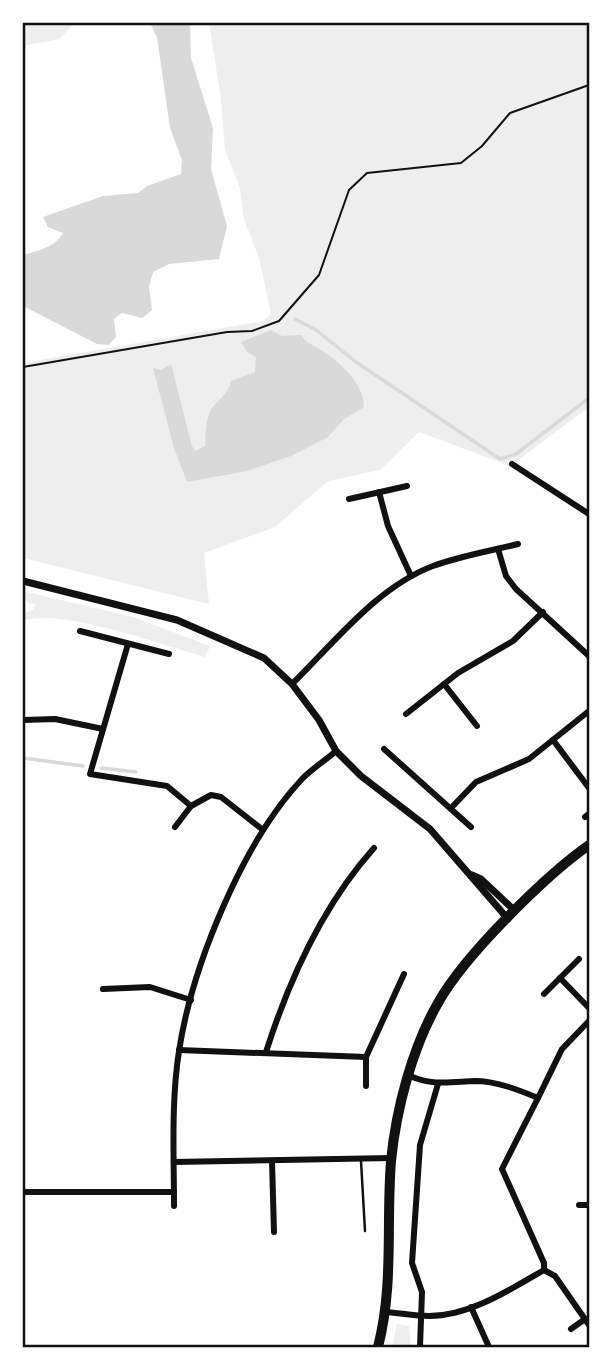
<svg xmlns="http://www.w3.org/2000/svg" width="612" height="1370" font-family="Karla,sans-serif">
<style>
.green{fill:#eee}
.water{fill:#d9d9d9}
.lines{fill:none;stroke-linecap:round;stroke-linejoin:round}
.stream{stroke:#d9d9d9;stroke-width:3.5}
.path{stroke:#111;stroke-width:2}
.service{stroke:#111;stroke-width:2.5}
.minor{stroke:#111;stroke-width:6}
.tertiary{stroke:#111;stroke-width:7}
.primary{stroke:#111;stroke-width:10}
.neatline{fill:none;stroke:#111;stroke-width:2.5}
</style>
<rect width="100%" height="100%" fill="#fff"/>
<g class="green">
<path d="M23,23H75L59,39L23,46Z"/>
<path d="M209,23H589V407L510,466L419,432L380,470L328,481L275,527L204,553L209,604L23,558V363L263,321L271,314L259,258L243,216L240,188L225,150L221,99Z"/>
<path d="M23,591L133,617L210,646L205,657C166,646 58,607 23,621V614L34,609L35,604L23,601Z"/>
<path d="M397,1324L409,1326L411,1347H392Z"/>
</g>
<g class="water">
<path d="M150,23H190L191,58L213,128L211,169L227,226L219,259L169,264L153,272L149,287L152,310L142,318L122,313L114,319L116,337L109,345L97,344L23,306V255C37,251 56,247 63,233L48,227L43,217L103,196L138,193L147,186L181,174L182,160L170,128L157,37Z"/>
<path d="M271,330L282,336L301,335C308,345 314,345 323,351C341,364 364,383 364,407L343,420L328,437L291,456L247,471L187,482L174,448L153,368L161,370L171,364L192,446L195,451L205,446C206,433 205,420 212,408C219,398 228,395 231,381L255,372L256,357L247,352L241,342Z"/>
</g>
<g class="lines">
<g class="stream">
<path d="M295,319L316,330L356,362L500,459L516,454L589,398"/>
<path d="M23,758L83,766"/>
<path d="M101,768L136,772"/>
</g>
<path class="path" d="M23,367L227,332L252,331L279,321L319,275L349,190L367,173L461,163L482,146L510,113L589,85"/>
<path class="service" d="M361,1161L365,1231"/>
<g class="minor">
<path d="M512,464L589,514"/>
<path d="M379,492L388,526L411,576"/>
<path d="M349,499L407,486"/>
<path d="M498,549L506,576L516,589L589,656"/>
<path d="M80,631L169,654"/>
<path d="M128,644L90,774L167,786L191,806"/>
<path d="M292,684C334,643 377,587 433,566C460,556 490,551 518,544"/>
<path d="M444,684L477,726"/>
<path d="M406,714L458,673L513,641L543,612"/>
<path d="M23,720L55,719L103,729"/>
<path d="M553,740L589,788"/>
<path d="M384,749L471,827"/>
<path d="M451,808L476,782L529,759L589,711"/>
<path d="M585,817L589,814"/>
<path d="M175,827L191,806L211,795L221,797L263,830"/>
<path d="M560,978L589,1008"/>
<path d="M103,989L150,987L191,1000"/>
<path d="M544,994L579,959"/>
<path d="M179,1050L366,1057"/>
<path d="M266,1052C289,980 323,905 374,848"/>
<path d="M366,1086V1057L404,974"/>
<path d="M538,1098L562,1049L589,1021"/>
<path d="M272,1161L274,1232"/>
<path d="M174,1162L392,1158"/>
<path d="M23,1192H174"/>
<path d="M579,1205H589"/>
<path d="M174,1206C174,1155 171,1102 179,1051C192,966 243,841 303,778C313,768 326,760 336,751"/>
<path d="M544,1270L555,1276L589,1325"/>
<path d="M471,1307L489,1347"/>
<path d="M386,1312C400,1313 415,1316 429,1316C470,1316 511,1289 544,1270V1263L502,1169L538,1098C519,1090 496,1081 475,1081C451,1082 433,1086 410,1076"/>
<path d="M571,1329L585,1319"/>
<path d="M420,1347L422,1292L412,1263L420,1145L438,1084"/>
</g>
<g class="tertiary">
<path d="M23,581L177,620L264,658L292,684L319,720L336,751L361,776L430,829L508,919"/>
<path d="M472,875L481,879L515,911"/>
</g>
<path class="primary" d="M378,1347C394,1285 386,1224 391,1161C396,1110 412,1048 438,1003C464,956 545,876 589,845"/>
</g>
<rect width="612" height="1370" fill="none" stroke="#ffffff" stroke-width="49"/>
<rect x="24" y="24" width="564" height="1322" class="neatline"/>
</svg>
